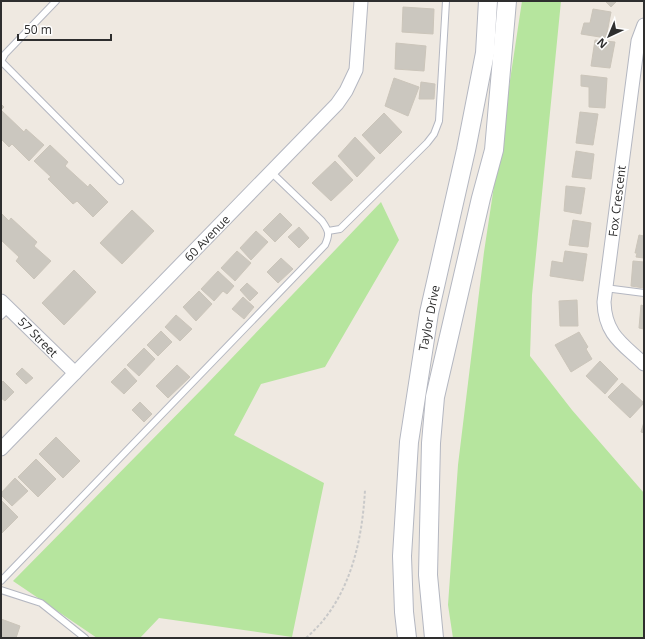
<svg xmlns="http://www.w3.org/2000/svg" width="645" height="639" font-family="'Open Sans',sans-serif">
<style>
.green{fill:#b6e59e}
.building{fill:#cbc7bf;stroke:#cbc5ba}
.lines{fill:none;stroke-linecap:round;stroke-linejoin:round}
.service-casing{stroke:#b4b7c1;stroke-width:8}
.minor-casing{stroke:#b4b7c1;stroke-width:15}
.secondary-casing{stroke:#b4b7c1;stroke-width:20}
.path{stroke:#c9c9c9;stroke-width:2;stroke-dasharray:3 2;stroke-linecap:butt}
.service{stroke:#fff;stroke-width:6}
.minor{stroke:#fff;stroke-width:13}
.secondary{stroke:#fff;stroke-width:18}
.labels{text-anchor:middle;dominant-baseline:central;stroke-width:3;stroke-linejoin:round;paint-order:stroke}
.street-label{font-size:12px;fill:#2e2e2e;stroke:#fff}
</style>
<rect width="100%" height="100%" fill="#efe9e1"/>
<g class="green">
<path d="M522,1H561L532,295L530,356L572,410L644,493V638H453L448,605L458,465L484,252Z"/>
<path d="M381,202L399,240L325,367L261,384L234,435L324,483L292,637L159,618L140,638H97L13,581L206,385Z"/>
</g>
<g class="building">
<path d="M605,1H617L611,7Z"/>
<path d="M403,7L434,9L433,34L402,32Z"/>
<path d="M593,9L611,12L606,38L581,34L584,23H590Z"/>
<path d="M595,40L615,42L610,68L591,66Z"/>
<path d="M396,43L426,46L424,71L395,69Z"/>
<path d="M581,75L607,78L605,108L589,107V87L581,86Z"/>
<path d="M394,78L419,87L408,116L385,106Z"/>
<path d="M421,82L435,84L434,99H419Z"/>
<path d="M1,104L4,107L1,110L24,132L26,129L44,145L29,161L12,144L9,147L1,139Z"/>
<path d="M580,112L598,114L593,145L576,143Z"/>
<path d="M384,113L402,132L380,154L362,135Z"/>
<path d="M355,137L375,158L357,177L338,156Z"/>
<path d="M50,145L68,162L65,166L88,187L90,184L108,202L93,217L77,201L73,204L48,179L51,177L34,161Z"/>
<path d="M576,151L594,154L591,179L572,177Z"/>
<path d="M335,161L353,180L331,201L312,183Z"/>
<path d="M566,186L585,188L581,214L564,211Z"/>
<path d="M132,210L154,231L122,264L100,243Z"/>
<path d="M1,213L9,221L11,218L37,242L34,246L51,261L34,279L16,261L19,257L1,240Z"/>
<path d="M280,213L292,225L275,242L263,230Z"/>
<path d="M573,220L591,223L588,247L569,245Z"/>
<path d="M299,227L309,238L299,248L288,237Z"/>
<path d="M256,231L268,242L251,260L240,248Z"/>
<path d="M639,235L644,236V258L636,257L637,253H635Z"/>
<path d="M237,251L251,263L235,281L221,268Z"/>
<path d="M565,251L587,254L583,281L550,276L552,261L563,263Z"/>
<path d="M281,258L293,269L278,283L267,272Z"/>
<path d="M633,261L644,262V288L631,286Z"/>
<path d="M74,270L96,292L64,325L42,303Z"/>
<path d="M218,271L234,286L227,294L223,291L214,301L201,289Z"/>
<path d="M247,283L258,293L250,301L240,290Z"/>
<path d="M199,291L212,304L196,321L183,307Z"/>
<path d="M243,297L254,307L244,319L232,309Z"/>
<path d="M577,300L578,326H560L559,301Z"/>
<path d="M641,305L644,306V329L639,328Z"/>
<path d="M176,315L192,329L180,341L165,327Z"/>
<path d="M161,331L172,342L158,356L147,345Z"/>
<path d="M579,332L588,347L586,349L592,359L571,372L555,345Z"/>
<path d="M144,348L155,359L139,376L127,365Z"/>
<path d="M600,361L618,379L605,394L586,376Z"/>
<path d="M177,365L190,377L168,398L156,386Z"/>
<path d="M22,368L33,378L26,384L16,374Z"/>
<path d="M125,368L137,381L124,394L111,382Z"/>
<path d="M3,381L14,392L5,401L1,398V383Z"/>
<path d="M622,383L644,403L630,418L608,397Z"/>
<path d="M140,402L152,414L144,422L132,410Z"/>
<path d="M644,422V433L641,432Z"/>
<path d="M56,437L80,461L63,478L39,454Z"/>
<path d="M36,459L56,479L38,497L18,477Z"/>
<path d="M15,478L28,491L12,506L1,495V493Z"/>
<path d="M1,500L18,517L1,534Z"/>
<path d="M1,619L20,626L16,638H1Z"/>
</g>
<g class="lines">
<defs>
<g id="service">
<path d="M1,61L120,181"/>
<path d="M1,61L5,54L56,1"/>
<path d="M328,231L340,229L427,143L434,134L439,121L446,1"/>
<path d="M605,288L644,293"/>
<path d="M1,316L9,308"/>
<path d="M1,581L325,245C330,234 329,231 322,221L271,172"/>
<path d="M1,590L41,603L85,638"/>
</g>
<g id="minor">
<path d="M644,25L638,41L604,302C605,335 623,344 644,364"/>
<path d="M1,301L75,373"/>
<path d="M1,449L337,104L346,91L356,70L361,1"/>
</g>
<g id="secondary">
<path d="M407,638L404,612L402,556L409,442L429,313L466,150L485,53L488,1"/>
<path d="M434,638L428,575L431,443L435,397L481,198L494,150L507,1"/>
</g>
</defs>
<use href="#service" class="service-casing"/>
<use href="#minor" class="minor-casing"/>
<use href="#secondary" class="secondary-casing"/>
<path class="path" d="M306,638C349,601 362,544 365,490"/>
<use href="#service" class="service"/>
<use href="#minor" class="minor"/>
<use href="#secondary" class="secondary"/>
</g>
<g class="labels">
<g class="street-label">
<text transform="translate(617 201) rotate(-83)">Fox Crescent</text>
<text transform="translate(207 238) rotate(-46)">60 Avenue</text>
<text transform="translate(429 318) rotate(-79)">Taylor Drive</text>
<text transform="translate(38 337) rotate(45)">57 Street</text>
</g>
</g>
<rect width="645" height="639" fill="none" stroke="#2e2e2e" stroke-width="4"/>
<g transform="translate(609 36) rotate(224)" stroke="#ffffff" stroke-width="3" paint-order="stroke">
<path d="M0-3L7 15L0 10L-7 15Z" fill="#2e2e2e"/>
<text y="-6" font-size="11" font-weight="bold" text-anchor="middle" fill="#2e2e2e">N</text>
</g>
<path d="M18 34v6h93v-6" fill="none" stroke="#2e2e2e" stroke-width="2"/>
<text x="24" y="34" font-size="12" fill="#2e2e2e" stroke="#ffffff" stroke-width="3" paint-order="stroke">50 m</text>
</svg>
